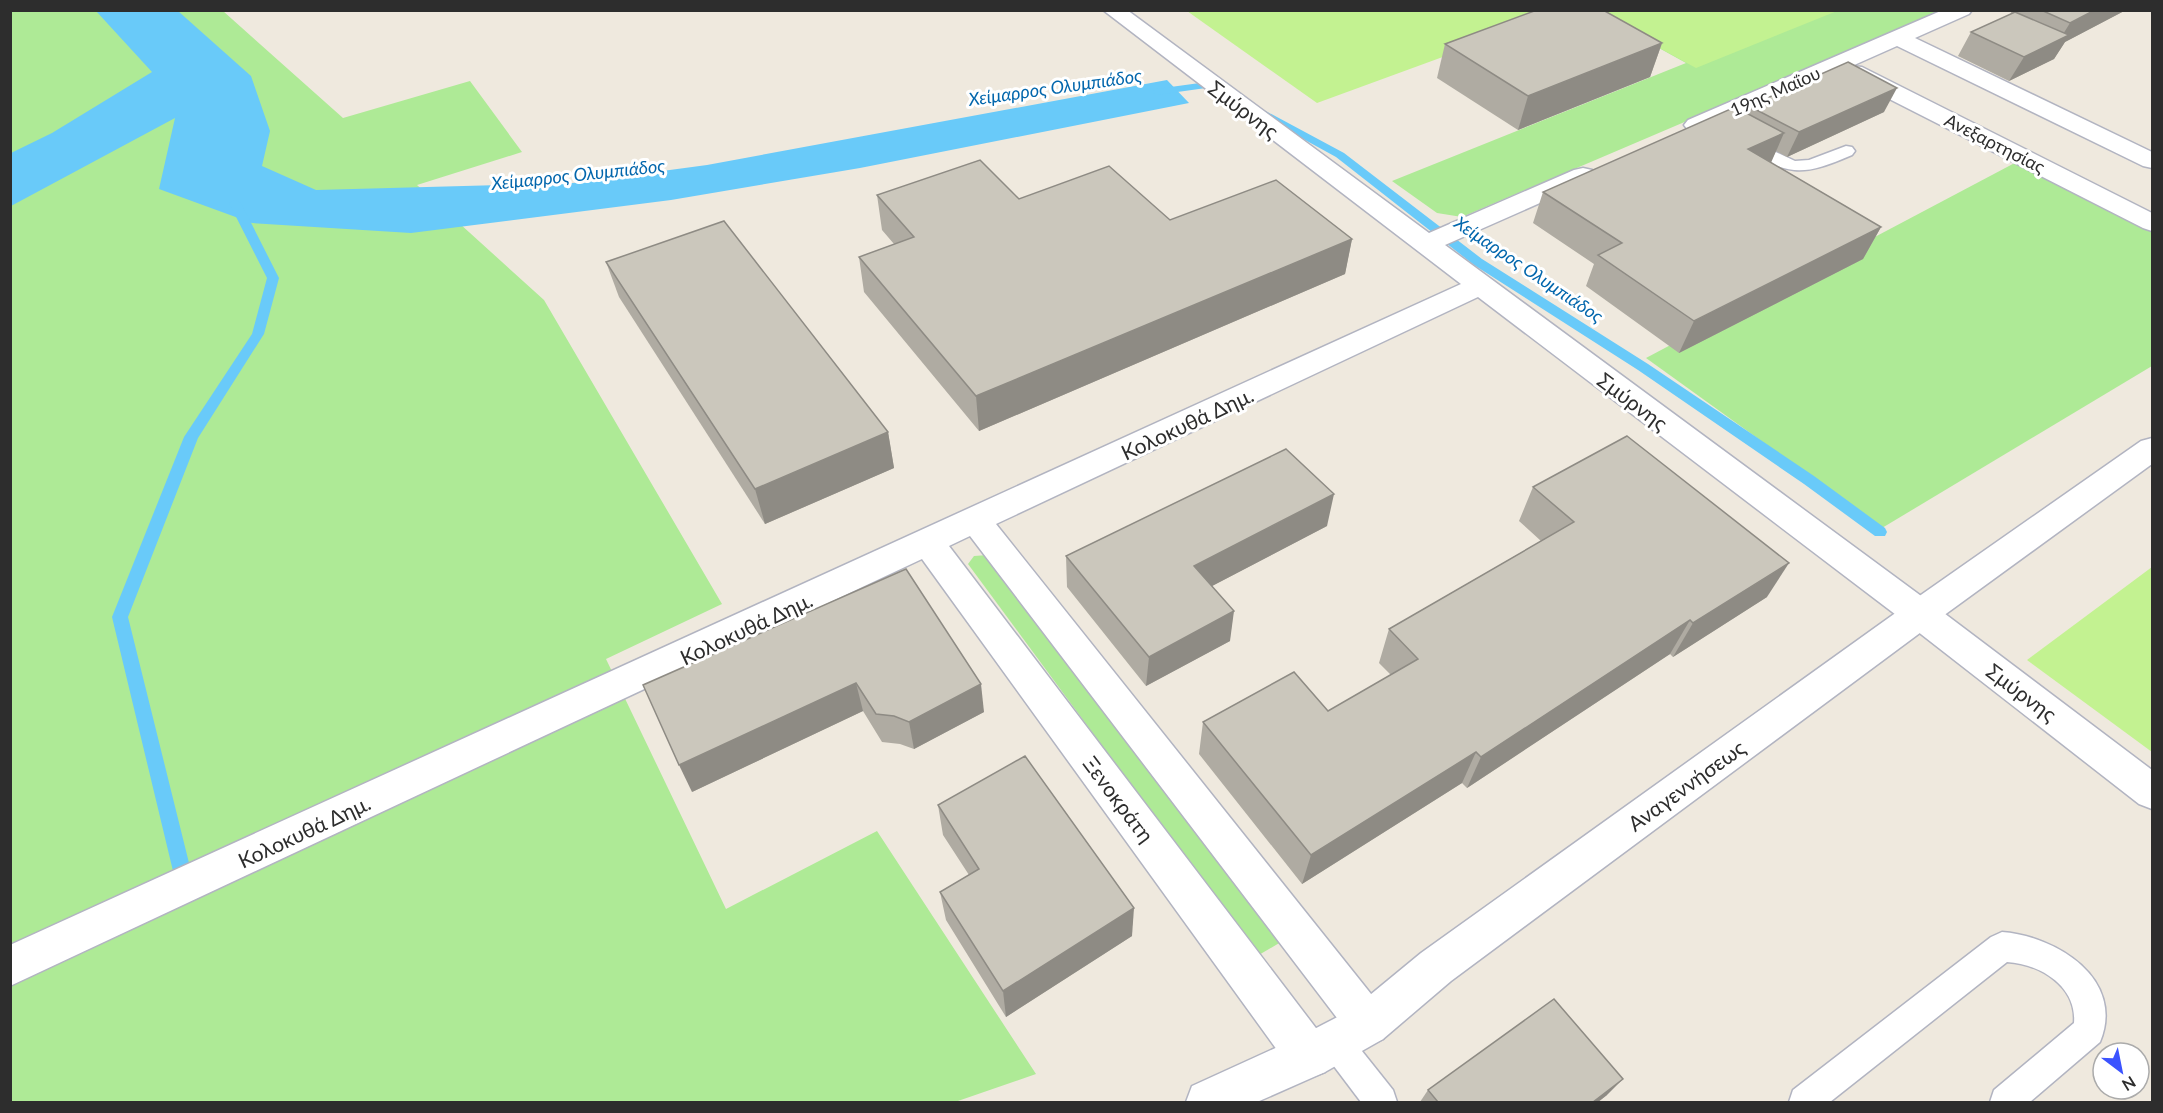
<svg xmlns="http://www.w3.org/2000/svg" width="2163" height="1113" font-family="Lato,sans-serif">
<style>
.green{fill:#aeea96}
.pitch{fill:#c3f291}
.water{fill:#69caf9}
.lines{fill:none;stroke-linecap:round;stroke-linejoin:round}
.stream{fill:#69caf9;fill-rule:evenodd}
.service-casing{stroke:#b2b4c1;stroke-width:3}
.minor-casing{stroke:#b2b4c1;stroke-width:3}
.tertiary-casing{stroke:#b2b4c1;stroke-width:3}
.service{fill:#fff;fill-rule:evenodd}
.minor{fill:#fff;fill-rule:evenodd}
.tertiary{fill:#fff;fill-rule:evenodd}
.wall{fill:#afaba2}
.shaded-wall{fill:#8e8b84}
.building{fill:#cbc7bc;stroke:#8e8b84;stroke-width:1.5}
.labels{text-anchor:middle;dominant-baseline:central;stroke-width:6;stroke-linejoin:round;paint-order:stroke}
.far-water-label{font-size:18px;font-style:italic;fill:#0266ac;stroke:#fff}
.far-street-label{font-size:18px;fill:#2d2d2d;stroke:#fff}
.street-label{font-size:21px;fill:#2d2d2d;stroke:#fff}
</style>
<rect width="100%" height="100%" fill="#efe9de"/>
<g class="green">
<path d="M10,11H223L343,118L470,81L522,152L417,185L544,300L722,604L606,659L726,909L877,831L1036,1074L955,1102H11Z"/>
<path d="M1592,11H1945L1462,217L1437,213L1392,181L1686,63Z"/>
<path d="M2026,157L2152,222V366L1882,528L1646,358Z"/>
<path d="M988,555L1281,942L1257,956L968,564L974,556Z"/>
</g>
<g class="pitch">
<path d="M1187,11H1568L1317,103Z"/>
<path d="M1592,11H1837L1696,68Z"/>
<path d="M2152,567V752L2027,660Z"/>
</g>
<path class="water" d="M96,11H178L251,76L270,131L262,166L316,190L573,183L707,165L1167,80L1189,103L860,168L671,200L411,233L252,223L159,189L175,118L11,206V153L52,133L152,72Z"/>
<g class="lines">
<g class="stream">
<path d="M1207,82L1226,90L1221,93L1206,88L1156,95L1151,92L1156,89Z"/>
<path d="M1260,108L1344,153L1482,259L1648,364L1814,476L1885,528L1887,532L1885,536H1875L1804,484L1638,370L1474,265L1336,157L1256,113V109Z"/>
<path d="M235,200L241,203L279,278L264,334L198,438L128,617L191,871L188,877L182,879L176,877L173,871L112,617L184,437L252,334L267,278L229,203Z"/>
</g>
<defs>
<g id="service">
<path d="M1746,138L1795,161L1809,160L1846,146L1852,147L1855,151L1852,155C1799,178 1789,175 1740,147L1737,143L1740,139Z"/>
<path d="M2002,932C2056,936 2126,979 2100,1042L2030,1102H1990L1994,1090L2074,1023C2077,986 2040,964 2007,962L1830,1102H1789L1793,1090L1991,937Z"/>
<path d="M1335,1026L1346,1031L1393,1090L1397,1102H1361L1324,1053L1319,1042L1324,1031Z"/>
</g>
<g id="minor">
<path d="M1103,10H1127L1429,233L1574,170L1583,168L1592,170L1595,175L1592,180L1445,245L1932,604L2152,770V809L2139,804L1908,624L1478,297L996,524L1383,1009L1390,1024L1383,1039L1368,1046L1353,1039L970,536L949,546L1325,1040L1331,1056L1325,1072L1309,1078L1293,1072L922,559L10,986V945L1461,284Z"/>
<path d="M1943,10H1972L1969,14L1915,38L2152,152V168L2143,166L1897,46L1852,66L1862,67L2152,213V231L2143,228L1846,77L1843,72L1845,69L1704,130L1696,132L1688,130L1684,125L1688,120Z"/>
</g>
<path id="tertiary" d="M2152,438V464L1932,624L1451,981L1383,1039L1325,1072L1257,1102H1186L1192,1086L1293,1040L1353,1009L1421,953L1908,604L2141,441Z"/>
</defs>
<use href="#service" class="service-casing"/>
<use href="#minor" class="minor-casing"/>
<use href="#tertiary" class="tertiary-casing"/>
<use href="#service" class="service"/>
<use href="#minor" class="minor"/>
<use href="#tertiary" class="tertiary"/>
</g>
<g class="wall">
<path d="M2012,10H2126L2065,42L2054,59L2009,81L1958,56L1971,32L2010,15Z"/>
<path d="M1662,43L1650,77L1518,130L1437,78L1445,44Z"/>
<path d="M1749,106L1884,112L1787,157L1776,151L1770,163L1881,227L1863,259L1679,353L1586,286L1594,264L1533,223L1543,192L1746,113Z"/>
<path d="M877,195L1019,199L1170,220L1352,239L1345,274L979,431L864,292L859,257L894,244L882,230Z"/>
<path d="M606,262L888,432L894,468L765,524L619,297Z"/>
<path d="M1533,487L1767,597L1673,657L1670,654L1467,788L1462,783L1302,884L1199,754L1203,722L1328,711L1391,675L1379,663L1389,629L1541,541L1519,521Z"/>
<path d="M1327,526L1212,586L1230,641L1146,686L1067,587L1066,556Z"/>
<path d="M906,569L984,712L914,749L900,744L882,742L863,711L692,792Z"/>
<path d="M938,805L1132,936L1006,1017L946,920L940,892L969,875L943,835Z"/>
<path d="M1428,1090L1607,1095L1598,1102H1420Z"/>
</g>
<g class="shaded-wall">
<path d="M2095,10H2126L2065,42L2054,59L2009,81L2024,57L2060,39L2070,23Z"/>
<path d="M1662,43L1650,77L1518,130L1528,96Z"/>
<path d="M1897,88L1884,112L1787,157L1799,132Z"/>
<path d="M1784,133L1770,165L1748,149Z"/>
<path d="M1881,227L1863,259L1679,353L1694,321Z"/>
<path d="M1352,239L1345,274L979,431L976,396Z"/>
<path d="M888,432L894,468L765,524L755,489Z"/>
<path d="M1334,494L1327,526L1191,597L1194,566Z"/>
<path d="M1789,563L1767,597L1673,657L1693,623Z"/>
<path d="M1234,611L1230,641L1146,686L1149,657Z"/>
<path d="M1690,620L1670,654L1467,788L1481,757Z"/>
<path d="M856,683L863,711L692,792L679,765Z"/>
<path d="M981,684L984,712L914,749L909,722Z"/>
<path d="M1476,752L1462,783L1302,884L1311,855Z"/>
<path d="M1134,908L1132,936L1006,1017L1003,991Z"/>
<path d="M1623,1079L1607,1095L1598,1102H1593Z"/>
</g>
<g class="building">
<path d="M1537,10H1603L1662,43L1528,96L1445,44Z"/>
<path d="M2041,10H2095L2070,23Z"/>
<path d="M2015,12L2069,35L2024,57L1971,32Z"/>
<path d="M1848,62L1897,88L1799,132L1749,106Z"/>
<path d="M1735,107L1784,133L1748,149L1881,227L1694,321L1598,255L1622,243L1543,192Z"/>
<path d="M980,160L1019,199L1109,166L1170,220L1276,180L1352,239L976,396L859,257L914,237L877,195Z"/>
<path d="M724,221L888,432L755,489L606,262Z"/>
<path d="M1627,436L1789,563L1693,623L1690,620L1481,757L1476,752L1311,855L1203,722L1294,672L1328,711L1418,659L1389,629L1574,522L1533,487Z"/>
<path d="M1286,449L1334,494L1194,566L1234,611L1149,657L1066,556Z"/>
<path d="M906,569L981,684L909,722L894,716L876,714L856,683L679,765L643,685Z"/>
<path d="M1025,756L1134,908L1003,991L940,892L979,869L938,805Z"/>
<path d="M1554,999L1623,1079L1593,1102H1438L1428,1090Z"/>
</g>
<g class="labels">
<g class="far-water-label">
<text transform="translate(1055 87) rotate(-8)">Χείμαρρος Ολυμπιάδος</text>
<text transform="translate(578 174) rotate(-6)">Χείμαρρος Ολυμπιάδος</text>
<text transform="translate(1529 269) rotate(34)">Χείμαρρος Ολυμπιάδος</text>
</g>
<g class="far-street-label">
<text transform="translate(1775 91) rotate(-24)">19ης Μαΐου</text>
<text transform="translate(1995 143) rotate(27)">Ανεξαρτησίας</text>
</g>
<g class="street-label">
<text transform="translate(1244 109) rotate(37)">Σμύρνης</text>
<text transform="translate(1633 401) rotate(37)">Σμύρνης</text>
<text transform="translate(1187 423) rotate(-25)">Κολοκυθά Δημ.</text>
<text transform="translate(746 628) rotate(-25)">Κολοκυθά Δημ.</text>
<text transform="translate(2022 692) rotate(37)">Σμύρνης</text>
<text transform="translate(1686 785) rotate(-36)">Αναγεννήσεως</text>
<text transform="translate(1119 799) rotate(53)">Ξενοκράτη</text>
<text transform="translate(304 831) rotate(-25)">Κολοκυθά Δημ.</text>
</g>
</g>
<rect width="2163" height="1113" fill="none" stroke="#2d2d2d" stroke-width="24"/>
<g transform="translate(2121 1071) rotate(148)"><circle r="28" fill="#ffffff" stroke="#ababab" stroke-width="1.5"/>
<path d="M0-4.5L10 22L0 15L-10 22Z" fill="#3b53ff"/>
<text y="-9" font-size="16" font-weight="bold" text-anchor="middle" fill="#2d2d2d">N</text>
</g>
</svg>
